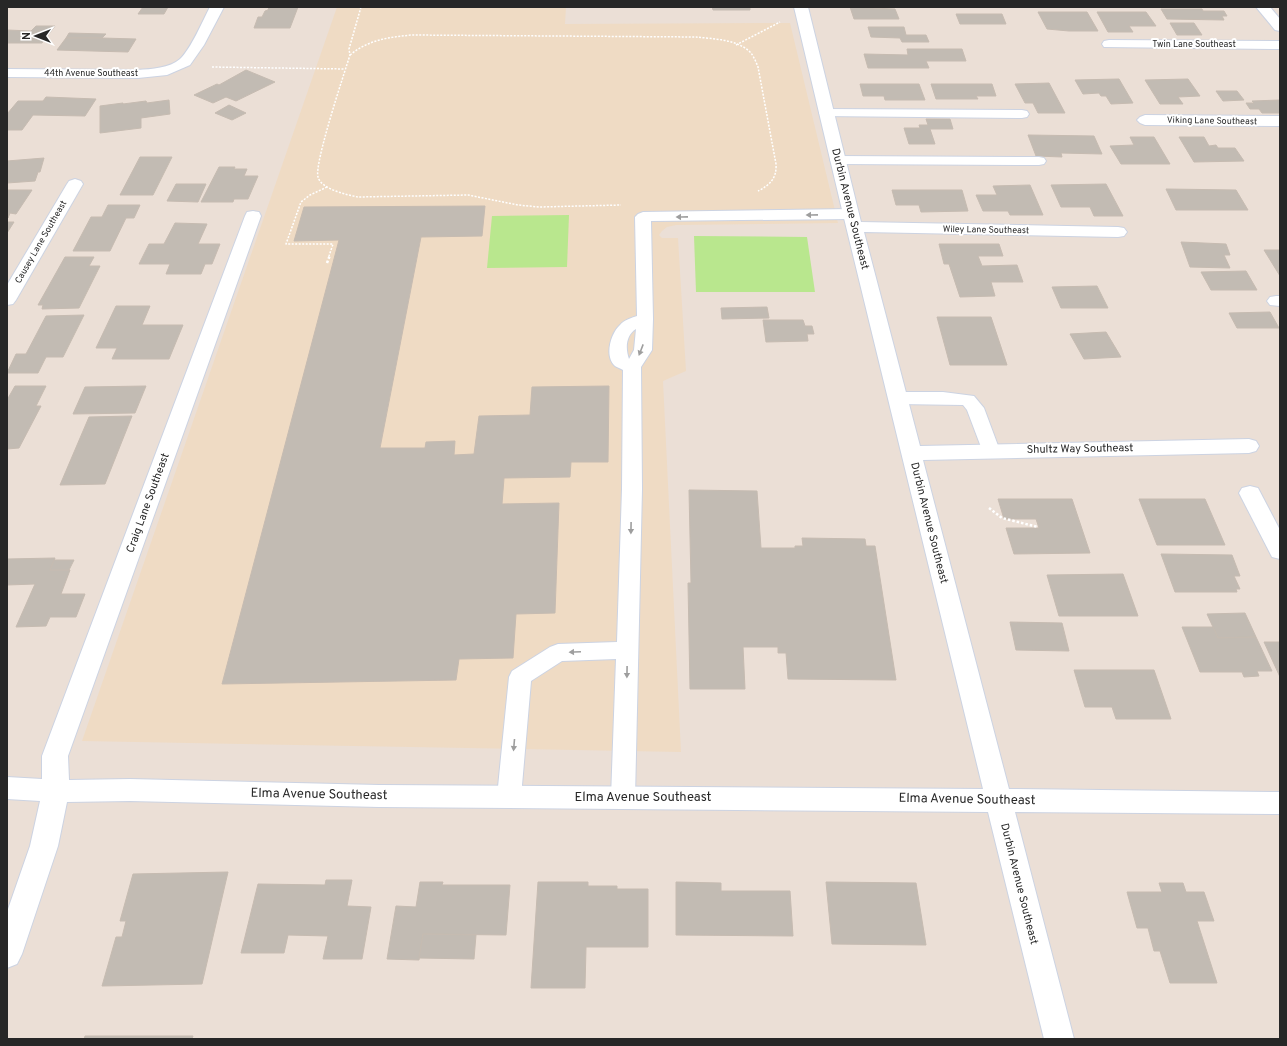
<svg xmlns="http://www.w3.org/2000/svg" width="1287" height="1046" font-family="Overpass,sans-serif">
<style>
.education{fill:#efdbc4}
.green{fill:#b9e78e}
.building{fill:#c2bbb3;stroke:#c6bbb1}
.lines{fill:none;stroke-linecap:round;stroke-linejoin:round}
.lane-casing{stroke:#ccd3e2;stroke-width:2}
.street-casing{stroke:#ccd3e2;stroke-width:2}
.path-far1{stroke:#fff;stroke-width:1.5;stroke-dasharray:2 1.5;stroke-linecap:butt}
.path{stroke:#fff;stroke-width:2.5;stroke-dasharray:2.5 2;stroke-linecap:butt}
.lane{fill:#fff;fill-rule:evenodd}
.street{fill:#fff;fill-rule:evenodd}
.oneway{fill:#9e9e9e}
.labels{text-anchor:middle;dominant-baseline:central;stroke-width:4;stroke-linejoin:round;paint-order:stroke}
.far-street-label{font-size:9px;fill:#272727;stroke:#fff}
.street-label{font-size:11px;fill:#272727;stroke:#fff}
.near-street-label{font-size:13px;fill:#272727;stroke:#fff}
</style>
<rect width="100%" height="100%" fill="#ebdfd6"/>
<path class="education" d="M337,7H566L565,24L790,23L838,223L676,225L667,227L662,231L659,235L662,238H678L686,371L663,381L681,752L82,741Z"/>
<g class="green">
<path d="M569,215L567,267L487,268L492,216Z"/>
<path d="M694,236L807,237L815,292H696Z"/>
</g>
<g class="building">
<path d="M143,7H168L164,14H138Z"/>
<path d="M269,7H298L290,28H254L258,17H262L265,11L268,10Z"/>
<path d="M712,7H750V10H713Z"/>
<path d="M850,7L895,9L899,19H854Z"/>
<path d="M1161,9H1202L1203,11H1224L1227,16H1222L1224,20L1167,19Z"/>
<path d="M1038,12H1087L1098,31H1069L1047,29Z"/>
<path d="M1097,12H1146L1156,26H1129L1133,32H1108Z"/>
<path d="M956,14H1002L1006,24H960Z"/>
<path d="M1170,23H1194L1202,35H1177Z"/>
<path d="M36,26H55L42,43H7V30L31,31Z"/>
<path d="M868,27H904L906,35H926L929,42H902L900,38L871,37Z"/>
<path d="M69,33L106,34L102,38H66Z"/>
<path d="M66,38H102L136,39L128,52L57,50Z"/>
<path d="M907,49H962L966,61H926L929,68H868L864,54L908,55Z"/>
<path d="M246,70L275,82L236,101L226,97L213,103L194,95L217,84L219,85Z"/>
<path d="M1119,79L1133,103L1111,104L1106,96H1101L1099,93L1083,94L1075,80Z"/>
<path d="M1188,79L1200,96L1178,97L1183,104H1160L1145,80Z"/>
<path d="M1049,83L1065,113H1038L1033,103H1025L1015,84Z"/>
<path d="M860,84H919L925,100H885L884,96H863Z"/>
<path d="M931,84H992L996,96H976L978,99H936Z"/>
<path d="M1216,91H1237L1244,100L1223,101Z"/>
<path d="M46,97L96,99L85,116L33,115L22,130H7V114L18,101H43Z"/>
<path d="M169,100L170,114L141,118V128L100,133V106L123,103V104L146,101L147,103Z"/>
<path d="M1280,100V113H1262L1259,109H1250L1246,103H1254L1252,101Z"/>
<path d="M229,105L246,113L232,120L215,113Z"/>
<path d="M926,119H950L953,129H930L935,144H909L904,128H920L919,125H928Z"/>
<path d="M1028,135L1094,136L1102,154L1061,153L1062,157L1036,156Z"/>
<path d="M1130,137H1154L1170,164H1121L1110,146L1134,145Z"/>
<path d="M1179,137H1204L1209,146L1216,145L1218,148H1235L1244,161L1194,162Z"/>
<path d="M140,157H172L153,195H120Z"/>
<path d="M44,158L40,172H38L35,181L7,183V161Z"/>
<path d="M219,167H235L234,169H247L244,176H258L248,199H234L233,202H201Z"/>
<path d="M176,184H206L198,202L167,201Z"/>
<path d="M1106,184L1123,216H1094L1090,207H1061L1051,185Z"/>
<path d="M1030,185L1043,215H1010L1008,211H983L976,195H997L993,186Z"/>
<path d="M1166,189L1236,190L1248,210H1176Z"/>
<path d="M7,190H32L16,214L10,213L8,218Z"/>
<path d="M892,190H962L968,211L921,212L919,205H896Z"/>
<path d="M108,205H140L134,218H126L110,251H73L91,217H102Z"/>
<path d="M485,206L482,236L421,237L380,448H425L426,442L455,441L454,455L474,454L479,416L530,415L532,387L609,386L608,462H571L570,477L504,478L502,504L559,503L555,613L516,614L513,658L459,659L456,680L222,684L339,240L294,241L304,207Z"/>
<path d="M7,222H14L7,233Z"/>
<path d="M175,223L207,224L198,244H220L212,264H205L201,274H166L170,264H139L149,244H164Z"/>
<path d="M1181,242L1226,244L1230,255H1224L1230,268L1190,267Z"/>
<path d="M939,244H999L1003,256H978L982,266L1017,265L1023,282H991L995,296L960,297L949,264H944Z"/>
<path d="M1264,250H1280V276Z"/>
<path d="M65,257H94L89,266H100L79,308L42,309L43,305H38Z"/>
<path d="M1246,271L1257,290H1211L1201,272Z"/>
<path d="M1097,286L1108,308H1061L1052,287Z"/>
<path d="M116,306H150L142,325H183L169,359H112L117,348H96Z"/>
<path d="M767,307L769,318L722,319L721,308Z"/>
<path d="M1270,312L1279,328H1237L1229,313Z"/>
<path d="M84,315L63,357H46L38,373H7L16,354H26L46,316Z"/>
<path d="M937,317H991L1007,365H950Z"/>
<path d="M763,320H803L805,326H812L814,334H807L808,341L766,342Z"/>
<path d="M1106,332L1121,357L1084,359L1070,334Z"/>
<path d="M15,386H46L36,406H41L19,448L7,449V400Z"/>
<path d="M146,386L135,413L73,414L85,387Z"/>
<path d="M132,416L105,484L60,485L89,417Z"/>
<path d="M689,490L757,491L761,548H795V546H803L802,538L865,539L866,546H875L896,680L788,679L786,653H778V647H743L745,689H690L688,583H691Z"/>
<path d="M998,499H1072L1090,553L1014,554L1006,528H1039L1036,519H1004Z"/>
<path d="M1139,499H1205L1225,545H1157Z"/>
<path d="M1161,554L1232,555L1240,576H1234L1240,589H1236L1237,592H1175Z"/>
<path d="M55,558L50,570H70L61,594H85L76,617H50L46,626L16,627L35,584L7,585V559Z"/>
<path d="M54,560H74L69,570H50Z"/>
<path d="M1123,574L1138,616H1059L1047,575Z"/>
<path d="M1245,613L1256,637L1218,638L1207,614Z"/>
<path d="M1010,622L1062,623L1069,651L1016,650Z"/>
<path d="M1182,627H1213L1218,638L1256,637L1272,671H1257L1259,676L1244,677L1242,672H1200Z"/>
<path d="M1264,642H1280V677Z"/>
<path d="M1074,670H1154L1171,719H1116L1112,707H1085Z"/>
<path d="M228,872L202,984L102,986L116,937H122L126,921H120L133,874Z"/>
<path d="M326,880H352L347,906L371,907L362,959H323L328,936L288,935L284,953H241L258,884L325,885Z"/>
<path d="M420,882H443L442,885H510L506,935L423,934L419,960L387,959L396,906L416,907Z"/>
<path d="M538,882H588V886H617V889H648V947H586L585,988H531Z"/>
<path d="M676,882L721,883V891H790L793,936L676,935Z"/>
<path d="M826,882L916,883L926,945L832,944Z"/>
<path d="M1159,883H1183L1186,892H1204L1214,921H1197L1217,983H1170L1160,951H1154L1148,928H1137L1127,892H1162Z"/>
<path d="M423,934L476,935L474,959L419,958Z"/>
<path d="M85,1036H193L192,1039H84Z"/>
</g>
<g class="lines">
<defs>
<g id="lane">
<path d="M826,109L1022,110L1027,111L1029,114L1027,117L1022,118L821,116L819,113L821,110Z"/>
<path d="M837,156L1039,157L1044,158L1046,161L1044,164L1039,165L837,164L832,163L830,160L832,157Z"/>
<path d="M851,209L856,211L859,214L856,217L851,219L651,221L653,319L652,350L641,367L642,489L635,798L632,805L623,808L614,805L611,798L616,659L562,661L531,681L521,797L518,804L509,807L500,804L497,797L509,677L512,671L550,647L558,644L617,642L622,489L623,370C621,369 617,367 615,366C604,356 611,333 620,325C624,320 631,318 637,316L635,217L638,214L643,212ZM636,329L634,350L629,359C625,348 626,335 636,329Z"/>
<path d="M897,392H943L974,396L984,408L1000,451L998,455L991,457L984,455L967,410L963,405L897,404L891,402L888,398L891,394Z"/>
</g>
<g id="street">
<path d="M210,7H224L204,45L190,65L167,75L138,78L7,77V69L138,70C151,69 170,68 180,59C191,49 203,20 210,7Z"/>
<path d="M794,7H808L861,222L1118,227L1124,228L1127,232L1124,236L1118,237L864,232L920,446L1249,439L1256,441L1259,446L1256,451L1249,453L923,460L1009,789L1280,792V814L1015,812L1074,1039H1044L988,812L379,807L130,801L67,802L58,846L22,954L17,964L7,968V912L30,846L40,801L7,799V777L42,779V756L245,216L247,212L253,211L259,212L261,216L68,756L69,780L130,779L379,785L983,789L843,214Z"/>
<path d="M1256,7H1270L1280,19V31L1275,30Z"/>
<path d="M1109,40L1280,41V49L1104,47L1102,44L1104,41Z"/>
<path d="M1145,115L1280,116V126L1145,125L1140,123L1137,120L1140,117Z"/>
<path d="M75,179L81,181L83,184L16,300L13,304L7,305V285L67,184L69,181Z"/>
<path d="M1276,296H1280V306L1270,305L1267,301L1270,297Z"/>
<path d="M1250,486L1258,488L1280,530V559L1272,557L1239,493L1242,488Z"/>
</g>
</defs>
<use href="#lane" class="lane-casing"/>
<use href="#street" class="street-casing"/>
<g class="path-far1">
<path d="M361,7L349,49L350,55C344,74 314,164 318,177C321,189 347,195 358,197L468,195L518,205L539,207L621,205"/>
<path d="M736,45L780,22"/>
<path d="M350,55C368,40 389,37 412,35L696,37C713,39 738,39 751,53C754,57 756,62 758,67L776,164C777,178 770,185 758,191"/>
<path d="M212,67L345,69"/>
<path d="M327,187L310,195L301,202L286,244H333L329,256"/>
</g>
<g class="path">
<path d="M327,263L330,255"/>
<path d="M989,508L1002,518L1038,527"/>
</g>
<use href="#lane" class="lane"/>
<use href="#street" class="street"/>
</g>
<defs><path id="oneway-solid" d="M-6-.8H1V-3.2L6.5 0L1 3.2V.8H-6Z"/></defs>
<g class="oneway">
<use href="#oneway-solid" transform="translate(812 215) rotate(179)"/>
<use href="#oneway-solid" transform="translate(682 217) rotate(179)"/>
<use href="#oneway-solid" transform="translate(641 350) rotate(111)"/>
<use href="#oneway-solid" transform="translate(631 528) rotate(91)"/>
<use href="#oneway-solid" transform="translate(575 652) rotate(178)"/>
<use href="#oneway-solid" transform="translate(627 672) rotate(91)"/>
<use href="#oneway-solid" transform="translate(514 745) rotate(95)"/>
</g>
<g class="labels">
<g class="far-street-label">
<text x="1194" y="44">Twin Lane Southeast</text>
<text x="91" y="73">44th Avenue Southeast</text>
<text transform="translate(1212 121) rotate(1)">Viking Lane Southeast</text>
<text transform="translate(986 230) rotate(1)">Wiley Lane Southeast</text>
<text transform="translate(41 242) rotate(-60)">Causey Lane Southeast</text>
</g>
<g class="street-label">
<text transform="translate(850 209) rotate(76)">Durbin Avenue Southeast</text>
<text transform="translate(1080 449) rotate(-1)">Shultz Way Southeast</text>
<text transform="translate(148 503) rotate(-70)">Craig Lane Southeast</text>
<text transform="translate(929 523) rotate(76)">Durbin Avenue Southeast</text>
<text transform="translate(1019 884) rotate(76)">Durbin Avenue Southeast</text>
</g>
<g class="near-street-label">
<text transform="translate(319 795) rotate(1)">Elma Avenue Southeast</text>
<text x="643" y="798">Elma Avenue Southeast</text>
<text transform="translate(967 800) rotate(1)">Elma Avenue Southeast</text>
</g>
</g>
<rect width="1287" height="1046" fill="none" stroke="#272727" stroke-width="16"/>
<g transform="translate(36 36) rotate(270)" stroke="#ffffff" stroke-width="3" paint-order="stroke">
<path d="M0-3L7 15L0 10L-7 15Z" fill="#272727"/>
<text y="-6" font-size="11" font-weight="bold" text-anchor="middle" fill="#272727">N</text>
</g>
</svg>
